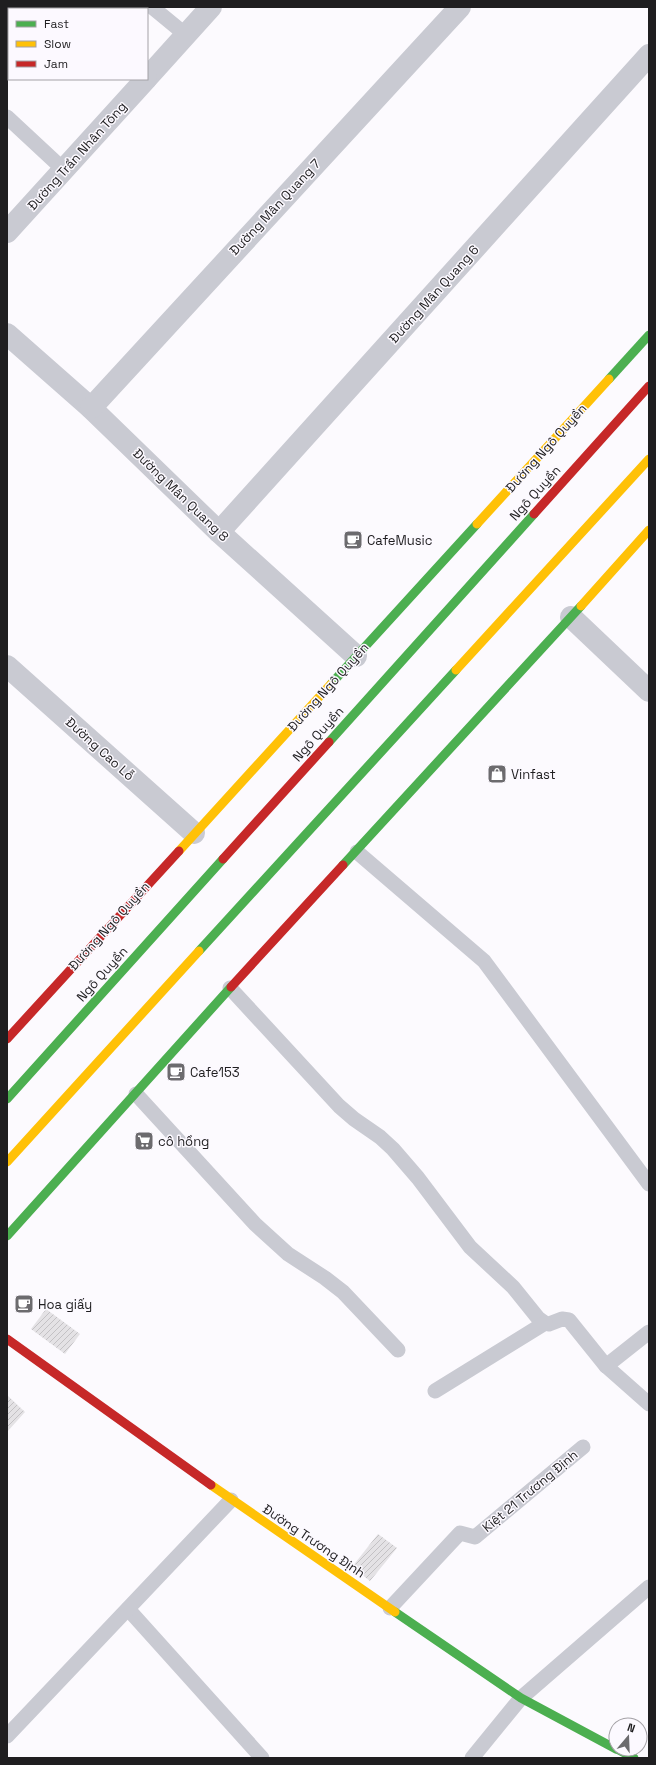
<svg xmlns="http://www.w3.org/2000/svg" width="656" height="1765" font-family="'Space Grotesk',sans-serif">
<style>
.building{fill:url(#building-hatch)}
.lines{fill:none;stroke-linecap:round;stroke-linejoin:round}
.lane{stroke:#c9cad2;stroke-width:15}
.street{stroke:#c9cad2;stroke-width:22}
.fast{stroke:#4caf50;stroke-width:9}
.slow{stroke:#ffc107;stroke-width:9}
.jam{stroke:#c62828;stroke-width:9}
.labels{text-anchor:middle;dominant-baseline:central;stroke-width:3;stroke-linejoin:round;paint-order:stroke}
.street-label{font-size:13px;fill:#1f1e20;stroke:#fcf9ff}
.poi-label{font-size:13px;fill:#1f1e20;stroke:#fcf9ff;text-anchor:start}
</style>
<defs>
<pattern id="building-hatch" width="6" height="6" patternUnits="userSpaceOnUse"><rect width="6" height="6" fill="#e4e2e5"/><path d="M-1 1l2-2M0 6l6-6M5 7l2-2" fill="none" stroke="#c3c1c4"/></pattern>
</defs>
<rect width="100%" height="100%" fill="#fcfafe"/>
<g class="building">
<path d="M46,1309L80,1334L65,1354L31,1329Z"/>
<path d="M7,1395L25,1412L7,1432Z"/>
<path d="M378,1534L397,1548L370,1581L352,1567Z"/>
</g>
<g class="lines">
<g class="lane">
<path d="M152,7L186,35"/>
<path d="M7,117L64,170"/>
<path d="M357,852L484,961L649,1184"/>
<path d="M230,988L339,1106L354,1119L380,1137L393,1149L418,1178L470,1247L513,1287L538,1318L545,1323L549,1324L562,1319L569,1320L606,1366L649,1404"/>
<path d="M136,1094L255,1224L288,1254L325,1278L343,1292L398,1350"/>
<path d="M606,1366L649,1332"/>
<path d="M435,1391L545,1323"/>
<path d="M390,1608L460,1533L475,1537L583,1447"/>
<path d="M128,1609L262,1758"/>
<path d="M7,1736L231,1500"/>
<path d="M472,1758L521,1698L649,1587"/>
</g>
<g class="street">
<path d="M147,78L211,7"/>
<path d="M7,232L146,79"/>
<path d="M7,334L91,408L219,532L356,656"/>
<path d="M91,408L460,7"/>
<path d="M219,532L649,55"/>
<path d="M571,617L649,691"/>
<path d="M7,666L194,833"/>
</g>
<g class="fast">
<path d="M609,379L649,335"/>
<path d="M331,684L477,524"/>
<path d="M329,742L534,514"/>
<path d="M343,865L581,606"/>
<path d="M199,951L456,670"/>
<path d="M7,1099L223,859"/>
<path d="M7,1236L231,987"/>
<path d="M395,1612L521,1698L616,1749"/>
<path d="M617,1749L634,1758"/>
</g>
<g class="slow">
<path d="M477,524L609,379"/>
<path d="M581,606L649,530"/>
<path d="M456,670L649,459"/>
<path d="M179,851L331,684"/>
<path d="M7,1162L199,951"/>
<path d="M211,1485L395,1612"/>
</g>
<g class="jam">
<path d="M534,514L649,386"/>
<path d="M223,859L329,742"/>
<path d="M231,987L343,865"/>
<path d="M7,1039L179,851"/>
<path d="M7,1339L211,1485"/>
</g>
</g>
<defs>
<symbol id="cafe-square" viewBox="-11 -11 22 22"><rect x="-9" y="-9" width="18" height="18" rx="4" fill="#6c6b6e" stroke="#fcf9ff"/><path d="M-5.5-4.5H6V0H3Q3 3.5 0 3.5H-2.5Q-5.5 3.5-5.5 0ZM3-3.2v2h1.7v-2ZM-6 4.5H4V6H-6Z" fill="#fff"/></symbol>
<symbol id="shop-square" viewBox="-11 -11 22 22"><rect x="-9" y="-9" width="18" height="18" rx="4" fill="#6c6b6e" stroke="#fcf9ff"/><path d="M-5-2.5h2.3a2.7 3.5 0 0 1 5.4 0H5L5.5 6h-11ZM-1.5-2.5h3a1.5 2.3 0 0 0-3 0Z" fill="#fff"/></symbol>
<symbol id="supermarket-square" viewBox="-11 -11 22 22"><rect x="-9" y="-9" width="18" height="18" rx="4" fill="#6c6b6e" stroke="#fcf9ff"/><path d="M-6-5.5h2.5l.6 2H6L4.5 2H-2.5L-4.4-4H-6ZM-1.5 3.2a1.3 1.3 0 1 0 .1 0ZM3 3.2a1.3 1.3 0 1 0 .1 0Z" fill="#fff"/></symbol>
</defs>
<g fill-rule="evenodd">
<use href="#cafe-square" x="342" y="529" width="22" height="22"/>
<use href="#shop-square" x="486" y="763" width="22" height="22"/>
<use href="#cafe-square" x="165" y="1061" width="22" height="22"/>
<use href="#supermarket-square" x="133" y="1130" width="22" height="22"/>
<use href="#cafe-square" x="13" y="1293" width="22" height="22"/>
</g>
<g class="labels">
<g class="street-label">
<text transform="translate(77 156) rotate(-48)">Đường Trần Nhân Tông</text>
<text transform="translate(275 207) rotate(-47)">Đường Mân Quang 7</text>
<text transform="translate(434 294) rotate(-48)">Đường Mân Quang 6</text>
<text transform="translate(546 448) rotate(-48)">Đường Ngô Quyền</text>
<text transform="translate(535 493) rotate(-48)">Ngô Quyền</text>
<text transform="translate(181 495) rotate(44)">Đường Mân Quang 8</text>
<text transform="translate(328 687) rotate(-48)">Đường Ngô Quyền</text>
<text transform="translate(318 734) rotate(-48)">Ngô Quyền</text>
<text transform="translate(100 749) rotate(42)">Đường Cao Lỗ</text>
<text transform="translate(109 926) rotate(-48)">Đường Ngô Quyền</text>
<text transform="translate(102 974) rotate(-48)">Ngô Quyền</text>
<text transform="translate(530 1491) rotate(-40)">Kiệt 21 Trương Định</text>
<text transform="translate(314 1541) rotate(34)">Đường Trương Định</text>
</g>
<g class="poi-label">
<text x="367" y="540">CafeMusic</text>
<text x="511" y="774">Vinfast</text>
<text x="190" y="1072">Cafe153</text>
<text x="158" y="1141">cô hồng</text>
<text x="38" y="1304">Hoa giấy</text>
</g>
</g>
<rect width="656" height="1765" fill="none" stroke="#1f1e20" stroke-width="16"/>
<rect x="8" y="8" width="140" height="72" fill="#fcf9ff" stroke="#a4a1a6"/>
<rect x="16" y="21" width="20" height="6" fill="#4caf50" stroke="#a4a1a6"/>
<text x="44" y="28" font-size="12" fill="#1f1e20">Fast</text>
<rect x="16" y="41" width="20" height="6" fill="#ffc107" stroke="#a4a1a6"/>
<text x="44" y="48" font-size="12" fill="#1f1e20">Slow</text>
<rect x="16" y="61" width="20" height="6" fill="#c62828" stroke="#a4a1a6"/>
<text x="44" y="68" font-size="12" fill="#1f1e20">Jam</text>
<g transform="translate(628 1737) rotate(19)"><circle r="19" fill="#fcf9ff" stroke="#a4a1a6"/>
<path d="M0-3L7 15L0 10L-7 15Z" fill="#6c6b6e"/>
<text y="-6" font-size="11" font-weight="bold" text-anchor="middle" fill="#1f1e20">N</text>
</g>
</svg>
